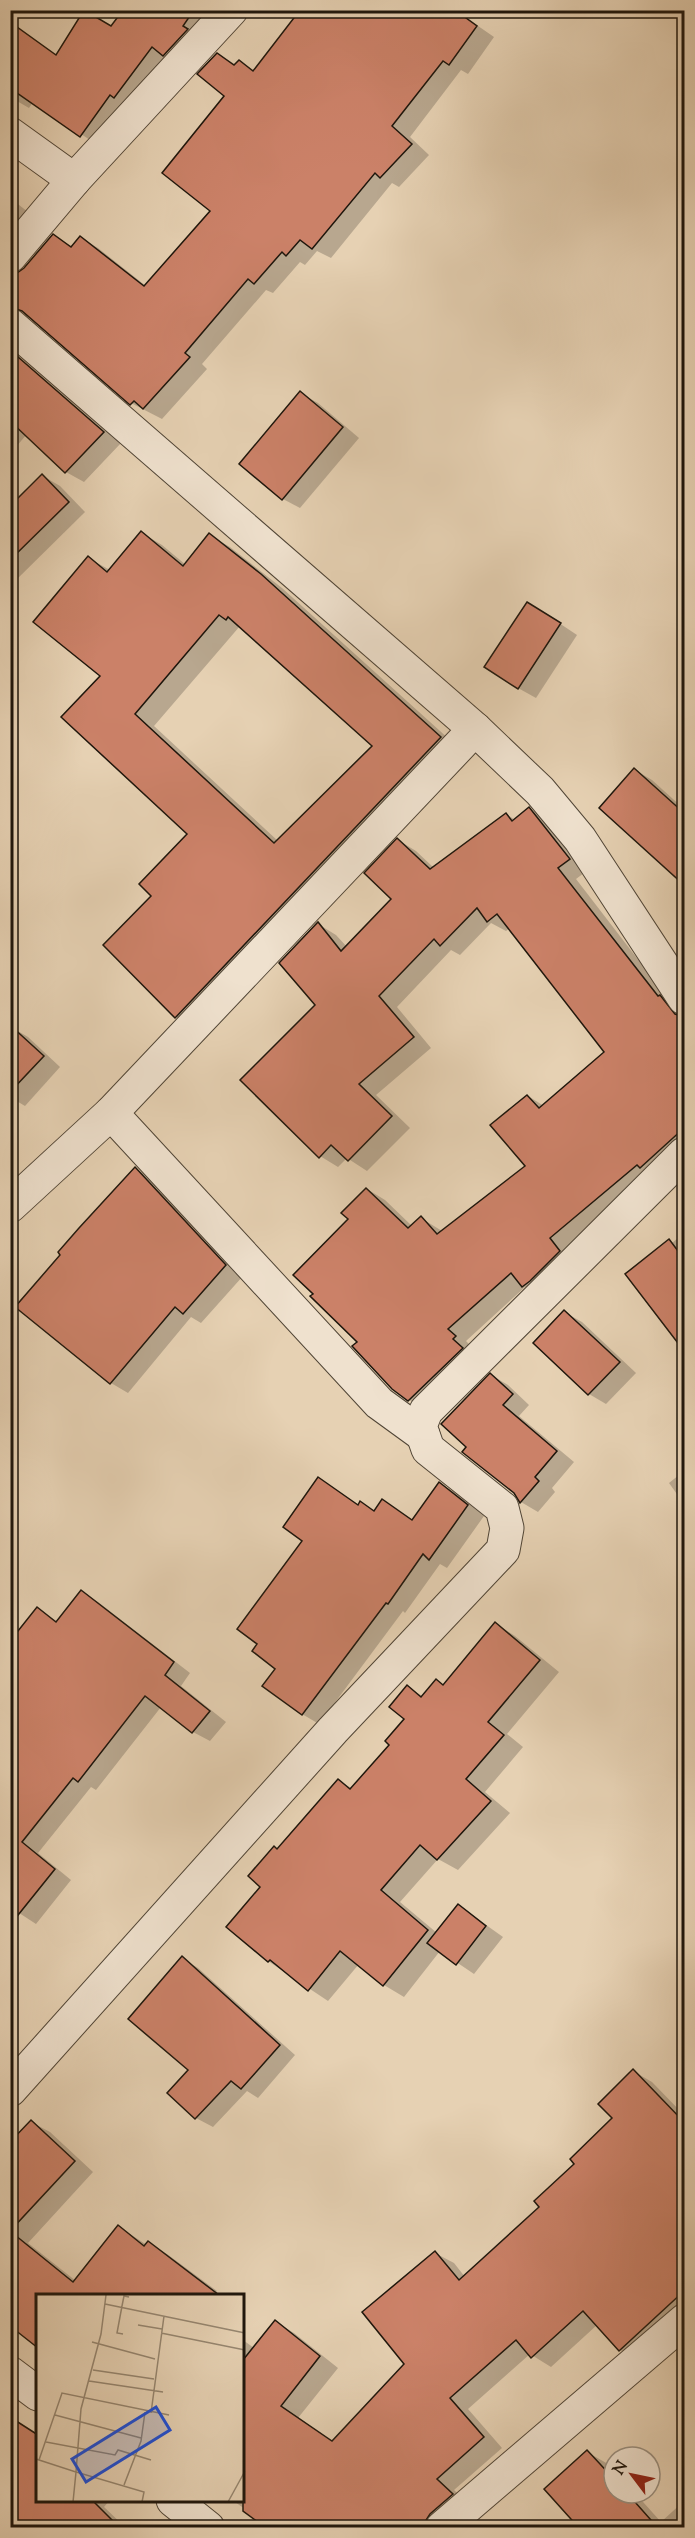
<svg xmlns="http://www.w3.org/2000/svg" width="695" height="2538" font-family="'Sorts Mill Goudy',serif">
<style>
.shadow{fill:#0003;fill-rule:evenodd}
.building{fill:#cb8168;stroke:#1e160c;stroke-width:1.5;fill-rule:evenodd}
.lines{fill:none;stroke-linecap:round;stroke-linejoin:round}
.minor-casing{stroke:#504536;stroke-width:35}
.minor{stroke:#efe1ce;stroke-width:33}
.inset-road{fill:none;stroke:#968670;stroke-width:1.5}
.view{fill:#1d4ed8;fill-opacity:0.15;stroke:#1d4ed8;stroke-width:3}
.inset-edge{fill:none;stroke:#1e160c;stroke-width:3}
</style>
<rect width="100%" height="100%" fill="#e6d1b3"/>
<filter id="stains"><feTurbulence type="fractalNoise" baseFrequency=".00333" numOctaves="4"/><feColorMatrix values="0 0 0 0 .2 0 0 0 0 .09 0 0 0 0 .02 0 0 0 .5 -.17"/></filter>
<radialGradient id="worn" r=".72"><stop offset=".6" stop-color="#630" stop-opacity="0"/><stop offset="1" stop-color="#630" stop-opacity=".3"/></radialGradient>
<g class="shadow">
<path d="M125,10H219L99,146L33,102L29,108L10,97V29L13,25L57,55L112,27Z"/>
<path d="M455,10L494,37L468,74L461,70L410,137L429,155L399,187L392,183L331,258L317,251L305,265L300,262L273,293L266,290L202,364L207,369L162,419L131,403L31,316L23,317L10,330V276L17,275L25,269L54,236L73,247L81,238L98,248L146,286L213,210L226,95L218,54L236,65L239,61L255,71Z"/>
<path d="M10,198L41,222L10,261Z"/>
<path d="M10,343L121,443L84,482L66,472L27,434L10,454Z"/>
<path d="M300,393L318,403L359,438L300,508L283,499Z"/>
<path d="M43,476L60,486L85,512L10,586V508Z"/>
<path d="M142,533L162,545L186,565L209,535L230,547L282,588L461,750L197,1029L176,1017L105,945L153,896L189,834L102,676L88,558L110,570ZM240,626L374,746L278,841L154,726Z"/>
<path d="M544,613L577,635L536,698L518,688Z"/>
<path d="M635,770L652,780L684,809V880L675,874Z"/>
<path d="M529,809L548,820L588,870L576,879L673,1005L684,1015V1154L542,1296L525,1287L466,1341L473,1348L427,1410L409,1400L359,1342L350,1219L367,1189L385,1200L412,1226L421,1218L442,1231L527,1167L528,1096L544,1106L606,1052L510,928L506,931L491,923L460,955L451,950L397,1007L431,1048L376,1095L410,1128L367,1171L347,1158L338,1167L320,1156L317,1005L318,924L336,935L347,947L393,899L398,840L416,851L434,868L506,814L515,820Z"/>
<path d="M11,1027L28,1037L60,1067L25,1106L10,1097Z"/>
<path d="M136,1169L153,1179L243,1276L201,1323L191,1317L128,1393L111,1383Z"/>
<path d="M684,1233V1348L627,1274L669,1241L672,1243Z"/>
<path d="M564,1312L582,1322L636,1373L606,1404L589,1394L535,1343Z"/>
<path d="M491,1375L508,1385L529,1405L519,1416L574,1462L552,1488L555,1492L538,1512L521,1502L515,1492L468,1447Z"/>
<path d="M684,1471V1504L669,1483Z"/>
<path d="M319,1479L359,1505L361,1503L375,1511L383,1501L413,1520L440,1484L456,1493L484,1516L447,1568L440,1564L405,1613L403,1611L319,1724L302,1714L277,1668Z"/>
<path d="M81,1592L98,1602L190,1673L181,1686L226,1722L210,1741L193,1732L161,1707L96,1790L91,1787L38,1853L71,1880L36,1924L10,1907L37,1609L58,1622Z"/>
<path d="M496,1624L515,1636L559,1672L507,1734L523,1747L485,1792L510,1813L458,1870L438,1859L400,1902L437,1933L458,1905L503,1937L474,1974L440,1951L404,1997L384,1985L359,1964L328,2001L268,1961L263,1887L278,1850L339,1781L353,1789L392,1745L406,1719L407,1687L424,1697L436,1681L444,1686Z"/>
<path d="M182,1958L198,1968L295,2055L258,2098L247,2091L213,2127L196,2118L169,2093L190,2070Z"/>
<path d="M633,2071L652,2082L684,2115V2318L638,2360L620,2350L597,2325L551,2367L530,2354L468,2409L502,2448L454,2490L470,2505L446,2528H422L418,2523L261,2520L232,2500H243V2340L254,2348L276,2322L294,2333L338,2368L298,2418L333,2442L406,2364L435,2253L454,2263L465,2277L541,2208L614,2118Z"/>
<path d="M31,2122L50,2132L93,2172L28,2243L76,2281L119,2227L147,2245L148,2243L167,2254L217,2291L214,2295H38L10,2324V2145Z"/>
<path d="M587,2452L608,2464L614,2470V2493H635L661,2522L684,2501V2528H581Z"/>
<path d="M38,2500H110L104,2507L126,2528H10Z"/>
</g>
<g class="building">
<path d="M84,10L111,26L123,10H194L183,26L188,29L163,56L152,47L114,98L110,95L80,137L10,88V22L56,55Z"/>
<path d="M300,10H455L477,26L449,65L443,61L392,126L412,144L380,178L375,173L312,249L300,240L286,256L282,252L254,284L248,279L185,353L190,357L143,409L134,401L130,405L22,311L10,307V274L17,273L24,268L53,234L71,247L80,236L144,286L210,211L162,173L224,96L197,74L217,53L234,65L239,60L253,71Z"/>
<path d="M10,350L104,432L65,473L10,421Z"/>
<path d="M300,391L343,427L282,500L239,464Z"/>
<path d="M42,474L69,502L10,560V506Z"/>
<path d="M141,531L183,566L209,533L261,574L441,737L175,1018L103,945L151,896L139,884L187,834L61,717L100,676L33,622L88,556L107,572ZM219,615L226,620L228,617L372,746L274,843L135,714Z"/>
<path d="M527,602L561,623L518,689L484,667Z"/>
<path d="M634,768L684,813V885L599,808Z"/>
<path d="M529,807L570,859L558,868L658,996L660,995L675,1014L684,1017V1128L640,1168L637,1165L550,1238L560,1251L530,1281L522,1287L511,1273L448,1329L456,1336L453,1339L463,1348L408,1401L392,1389L352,1346L357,1342L310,1296L313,1294L293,1275L348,1219L341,1213L366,1188L408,1228L421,1216L437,1234L525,1166L490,1125L527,1095L539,1108L604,1052L497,914L487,922L477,908L440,946L434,939L379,996L414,1037L359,1084L392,1116L348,1161L331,1145L319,1158L240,1080L315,1005L279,963L318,922L341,951L391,899L364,873L397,838L430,869L506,813L512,821Z"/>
<path d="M10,1025L44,1056L10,1092Z"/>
<path d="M135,1167L226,1265L183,1314L175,1307L110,1384L15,1307L60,1255L58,1252L79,1228Z"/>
<path d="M669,1239L684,1259V1351L625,1274Z"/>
<path d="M564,1310L620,1362L588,1395L533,1343Z"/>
<path d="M490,1373L513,1394L503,1405L557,1451L535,1477L539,1481L520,1503L514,1493L462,1452L466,1447L441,1424Z"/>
<path d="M318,1477L358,1505L360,1501L374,1511L382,1499L412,1520L439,1482L468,1505L429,1560L423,1554L388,1604L386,1603L302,1715L262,1686L275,1669L252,1651L257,1644L237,1629L302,1541L283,1527Z"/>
<path d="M81,1590L174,1662L165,1675L210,1711L192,1733L145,1696L78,1782L73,1778L22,1842L55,1869L10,1925V1641L37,1607L56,1622Z"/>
<path d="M495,1622L540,1660L488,1722L504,1735L466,1779L491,1801L437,1860L420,1845L381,1890L428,1930L383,1986L340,1951L308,1991L270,1960L268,1962L226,1927L260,1887L248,1876L274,1846L277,1849L338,1779L350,1789L389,1745L385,1741L404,1719L389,1707L407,1685L421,1697L436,1679L443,1685Z"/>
<path d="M458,1904L486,1926L456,1965L427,1943Z"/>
<path d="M182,1956L280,2045L241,2089L231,2081L195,2119L167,2093L188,2070L128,2019Z"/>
<path d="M633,2069L684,2122V2291L619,2351L583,2311L531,2358L516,2340L450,2398L484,2437L437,2479L453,2494L430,2514L421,2528H266L243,2511V2360L275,2320L320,2356L281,2406L332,2441L404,2364L362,2312L435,2251L459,2280L539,2207L534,2201L574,2164L570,2159L612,2118L598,2104Z"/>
<path d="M31,2120L75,2161L10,2231V2142Z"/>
<path d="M118,2225L144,2246L148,2241L219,2295H38V2348L10,2326V2231L73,2282Z"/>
<path d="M10,2417L38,2435V2500H92L120,2528H10Z"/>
<path d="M587,2450L614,2479V2493H627L658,2528H579L544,2489Z"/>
</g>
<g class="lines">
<defs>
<g id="minor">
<path d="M10,134L74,180"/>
<path d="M10,256L74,180L231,10"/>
<path d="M10,325L475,729L540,791L580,839L684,998"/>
<path d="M111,1113L379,1403L423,1435"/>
<path d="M10,1206L111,1113L475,729"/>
<path d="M10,2090L333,1730L503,1550L507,1528L502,1508L428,1449L420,1426L426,1411L684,1154"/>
<path d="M10,2373L38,2394"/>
<path d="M173,2500L208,2528"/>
<path d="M442,2528L684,2321"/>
</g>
</defs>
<use href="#minor" class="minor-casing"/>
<use href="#minor" class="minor"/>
</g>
<g transform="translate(36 2294)">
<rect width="208" height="208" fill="#e6d1b3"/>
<path class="inset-road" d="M70,1L65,40L45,115L40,178L108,198L106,208M69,10L209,39M102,31L126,35M125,39L209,56M87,40L81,39L86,12L88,2L93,3M56,48L119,65M57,76L118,85M53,87L127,98M115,119L128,22M19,121L105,144M10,148L79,161L82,156L115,166M0,165L40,178L37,208M3,166L26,99L133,121M88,191L105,147L109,118M192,208L209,177"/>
<path class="view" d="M120,113L134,136L50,188L36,165Z"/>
<rect width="208" height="208" class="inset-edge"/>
</g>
<rect width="695" height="2538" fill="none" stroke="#e6d1b3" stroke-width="36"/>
<rect x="12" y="12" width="671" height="2514" fill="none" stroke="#1e160c" stroke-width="3"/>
<rect x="18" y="18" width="659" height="2502" fill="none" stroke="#1e160c" stroke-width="1.5"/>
<g transform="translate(632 2475) rotate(302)"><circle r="28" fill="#efe1ce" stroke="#9b9080" stroke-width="1.5"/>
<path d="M0-4.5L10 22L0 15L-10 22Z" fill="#8f2418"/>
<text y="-9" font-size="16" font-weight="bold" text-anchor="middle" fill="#1e160c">N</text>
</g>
<rect width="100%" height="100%" filter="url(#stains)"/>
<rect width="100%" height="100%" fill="url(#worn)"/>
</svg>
